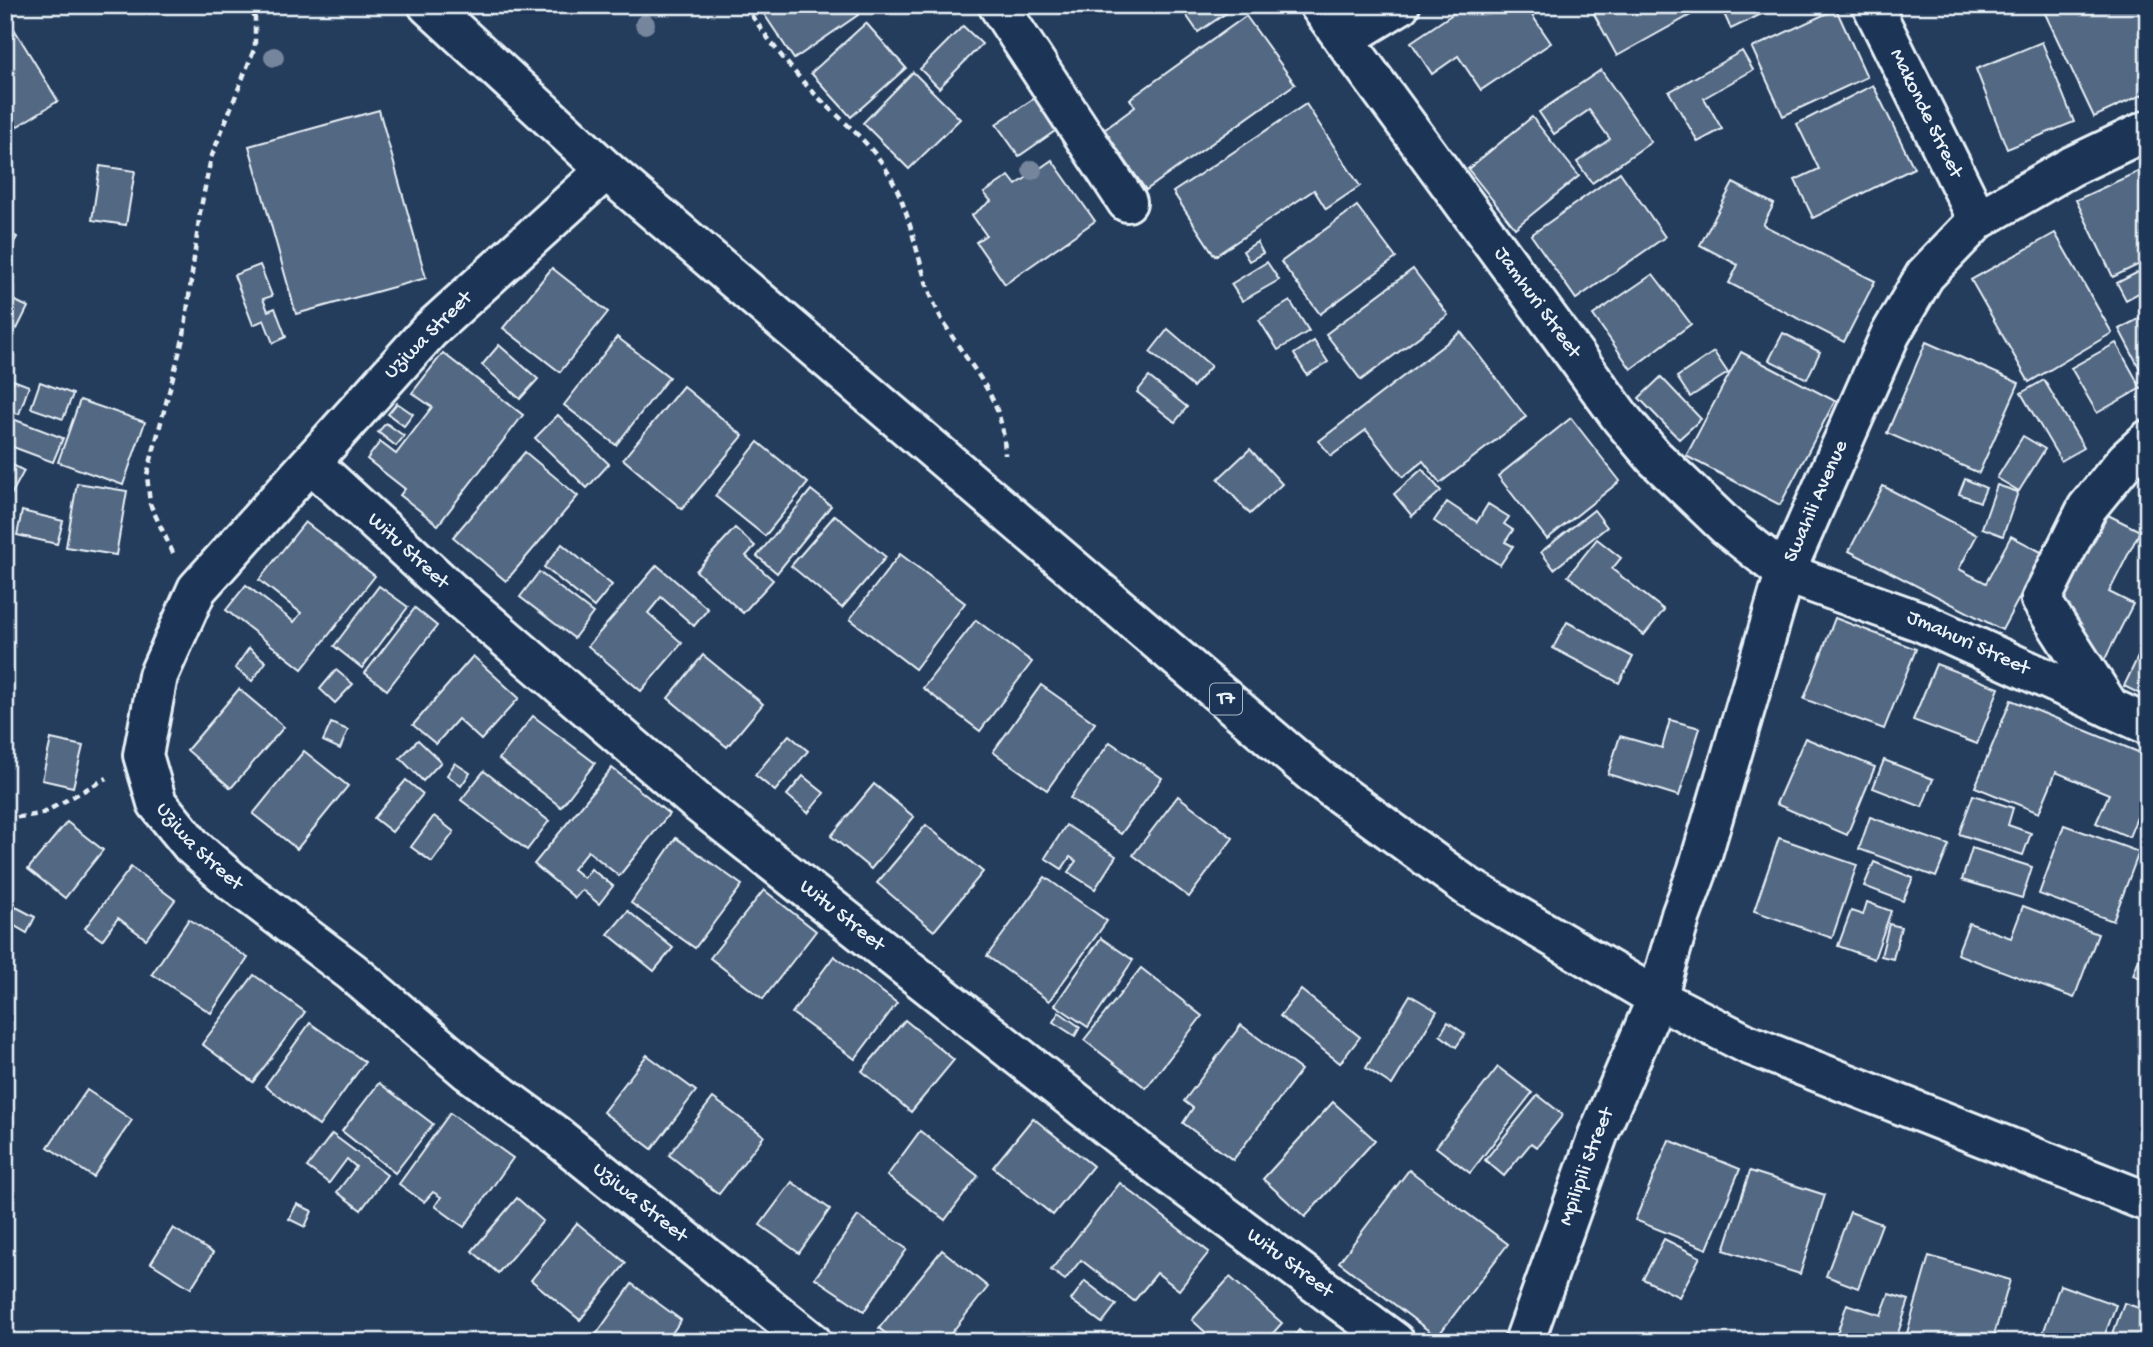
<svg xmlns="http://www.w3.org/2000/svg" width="2153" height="1347" font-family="'Gochi Hand',sans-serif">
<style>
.building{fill:#536782;stroke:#e8f1f8;stroke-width:2}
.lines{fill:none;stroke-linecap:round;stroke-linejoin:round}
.minor-casing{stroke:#e8f1f8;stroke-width:44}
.highway-casing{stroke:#e8f1f8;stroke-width:44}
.path{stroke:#e8f1f8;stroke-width:4.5;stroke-dasharray:7 5;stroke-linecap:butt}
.minor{stroke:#1d3557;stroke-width:38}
.highway{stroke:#1d3557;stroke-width:38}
.tree{fill:#74869c}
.labels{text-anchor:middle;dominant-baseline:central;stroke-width:5;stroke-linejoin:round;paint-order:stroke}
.shield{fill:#1d3557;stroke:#abb9c8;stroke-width:2}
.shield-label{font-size:19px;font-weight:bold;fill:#e8f1f8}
.street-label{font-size:21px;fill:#e8f1f8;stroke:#1d3557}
</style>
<rect width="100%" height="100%" fill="#253d5d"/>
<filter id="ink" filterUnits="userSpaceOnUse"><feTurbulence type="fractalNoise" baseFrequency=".0143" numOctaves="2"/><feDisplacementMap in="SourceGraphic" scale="14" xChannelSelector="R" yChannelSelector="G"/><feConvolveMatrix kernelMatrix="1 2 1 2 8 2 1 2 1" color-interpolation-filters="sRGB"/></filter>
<g filter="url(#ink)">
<g class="building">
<path d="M758,5H851L858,15L794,59Z"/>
<path d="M1193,5H1233L1235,7L1198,32L1184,12Z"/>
<path d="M1466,5H1525L1551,43L1481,90L1458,56L1432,74L1411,42Z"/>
<path d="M1589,5H1690L1694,13L1617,56Z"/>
<path d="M1720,5H1780L1731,29Z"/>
<path d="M2041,5H2146L2148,92L2094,117Z"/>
<path d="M1836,9L1867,77L1783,116L1752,48Z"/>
<path d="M5,14L58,101L5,134Z"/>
<path d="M1246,16L1295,84L1146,190L1104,130L1135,107L1130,99Z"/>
<path d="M866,23L906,68L851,117L811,73Z"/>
<path d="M963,26L982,44L939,88L920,69Z"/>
<path d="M2042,42L2074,122L2007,149L1976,69Z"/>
<path d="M1742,51L1753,70L1704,98L1722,129L1698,142L1669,92Z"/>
<path d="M1601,70L1651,142L1592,183L1577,162L1610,139L1589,110L1554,134L1539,112Z"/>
<path d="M913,72L960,119L909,169L863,123Z"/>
<path d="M1873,85L1914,168L1813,218L1795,180L1819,169L1797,124Z"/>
<path d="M1036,97L1058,129L1019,156L996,124Z"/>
<path d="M1306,104L1360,186L1326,209L1314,190L1215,256L1173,192Z"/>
<path d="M379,110L426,278L296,314L249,146Z"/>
<path d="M1532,117L1579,176L1515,228L1468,169Z"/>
<path d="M1052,160L1095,221L1005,284L976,242L986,235L972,215L991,201L984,193L1009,176L1016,185Z"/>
<path d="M100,166L135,171L126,225L92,220Z"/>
<path d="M2148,167V260L2113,277L2076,200Z"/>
<path d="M1620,172L1665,237L1576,299L1531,235Z"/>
<path d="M1733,183L1774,204L1763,225L1875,281L1844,342L1729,283L1738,265L1700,245Z"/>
<path d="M1357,206L1396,258L1320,314L1281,262Z"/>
<path d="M5,230L17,237L5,257Z"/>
<path d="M2055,233L2112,333L2029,382L1971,280Z"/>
<path d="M1257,242L1263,253L1249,261L1243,251Z"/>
<path d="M1267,262L1279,280L1242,301L1231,284Z"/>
<path d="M260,265L272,296L263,299L268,311L275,308L286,337L273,343L264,320L253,325L234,275Z"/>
<path d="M2148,267V288L2126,300L2117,283Z"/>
<path d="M552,268L608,312L560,372L503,328Z"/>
<path d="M1413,269L1448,315L1361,380L1326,334Z"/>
<path d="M1653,274L1691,324L1631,369L1593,315Z"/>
<path d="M5,296L28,307L17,329L5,323Z"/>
<path d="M1290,301L1309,331L1278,350L1259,320Z"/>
<path d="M2148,314V384L2119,329Z"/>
<path d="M1168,329L1211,366L1193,387L1150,352Z"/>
<path d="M1461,332L1526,417L1440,483L1423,461L1403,477L1366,430L1331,456L1319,441Z"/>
<path d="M1783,333L1820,352L1807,379L1769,360Z"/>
<path d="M617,337L669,377L616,445L564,405Z"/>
<path d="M1314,341L1328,362L1307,375L1294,354Z"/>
<path d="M1926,342L2019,383L1979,473L1887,433Z"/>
<path d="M2116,343L2141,388L2097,413L2071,368Z"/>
<path d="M499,345L538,379L520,399L482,365Z"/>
<path d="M1714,352L1728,373L1690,397L1677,377Z"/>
<path d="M1741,352L1835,401L1780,505L1686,456Z"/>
<path d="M443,353L523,415L438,525L400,495L405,489L367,459L380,442L396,454L432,407L412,393Z"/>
<path d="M1149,377L1187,407L1175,422L1137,392Z"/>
<path d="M1661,377L1701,419L1679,439L1639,398Z"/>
<path d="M13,380L29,386L19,414L5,410Z"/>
<path d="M2044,380L2084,448L2061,461L2021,393Z"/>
<path d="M40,382L73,394L63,419L31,408Z"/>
<path d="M683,386L743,436L682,509L623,459Z"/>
<path d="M80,400L145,422L123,485L58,462Z"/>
<path d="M397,403L413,414L404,426L388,414Z"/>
<path d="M558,415L609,464L587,488L535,438Z"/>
<path d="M5,416L63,438L53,462L5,444Z"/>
<path d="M1571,418L1620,481L1547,539L1498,476Z"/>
<path d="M386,423L404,436L396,446L378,432Z"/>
<path d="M2023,436L2045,449L2019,491L1997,478Z"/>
<path d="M758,442L808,483L765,536L715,496Z"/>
<path d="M1250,449L1282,484L1250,514L1218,479Z"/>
<path d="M525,452L578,496L506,581L453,537Z"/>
<path d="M5,461L24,471L5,506Z"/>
<path d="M1422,469L1441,491L1412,516L1394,494Z"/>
<path d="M1965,479L1986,488L1980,502L1959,494Z"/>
<path d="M77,483L127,491L116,555L66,547Z"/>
<path d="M1997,485L2018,492L2003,536L1982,528Z"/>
<path d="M1883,486L1977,535L1959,569L1986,583L2011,536L2043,553L2002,630L1849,551Z"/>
<path d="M811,490L831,506L777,573L757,556Z"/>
<path d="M1447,502L1477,522L1488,504L1509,517L1504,524L1513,530L1505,542L1513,546L1500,565L1434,521Z"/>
<path d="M1594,510L1607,527L1554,569L1541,552Z"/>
<path d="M22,511L63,521L57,544L17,535Z"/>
<path d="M835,515L886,557L842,608L791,566Z"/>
<path d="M2108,515L2140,531L2109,592L2133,604L2102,665L2044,635Z"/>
<path d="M305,522L375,576L302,669L226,610L246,585L294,622L301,613L259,580Z"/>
<path d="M735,528L755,546L746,556L773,580L743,613L696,571Z"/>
<path d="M1597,539L1621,558L1612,569L1664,610L1644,635L1568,576Z"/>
<path d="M562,544L612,585L594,607L544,567Z"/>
<path d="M900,554L965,603L915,669L850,619Z"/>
<path d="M657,565L708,609L694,626L661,597L648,613L682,643L641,691L588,646Z"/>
<path d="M539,572L593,613L574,638L520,597Z"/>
<path d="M379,586L408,607L362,668L334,646Z"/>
<path d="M415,608L437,626L387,690L365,673Z"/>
<path d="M1835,618L1916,649L1884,729L1804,699Z"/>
<path d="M976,620L1032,662L980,731L923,688Z"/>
<path d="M1567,622L1633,657L1619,683L1553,648Z"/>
<path d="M2148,636V698L2124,686Z"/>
<path d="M249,648L266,662L252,681L235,668Z"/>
<path d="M703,655L763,704L727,747L668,698Z"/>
<path d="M473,656L519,698L481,740L458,719L436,744L413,725Z"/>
<path d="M1936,664L1999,688L1977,744L1913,720Z"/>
<path d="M336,670L353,684L335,703L320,689Z"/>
<path d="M1041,685L1095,723L1047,790L993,752Z"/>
<path d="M239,689L284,727L231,788L187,750Z"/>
<path d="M2011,700L2148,756V790L2129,837L2096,823L2109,794L2056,772L2039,813L1975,787Z"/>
<path d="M533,716L595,763L561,807L499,759Z"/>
<path d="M1670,720L1700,728L1679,796L1608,774L1620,736L1662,748Z"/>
<path d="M331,723L348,730L340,749L323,741Z"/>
<path d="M789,735L808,751L775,791L755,775Z"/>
<path d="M1805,738L1875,767L1847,835L1776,804Z"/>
<path d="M51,739L83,746L73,787L42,780Z"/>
<path d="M418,740L441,762L423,781L400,758Z"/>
<path d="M1110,742L1162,778L1121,834L1070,798Z"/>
<path d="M304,751L348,786L297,849L253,814Z"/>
<path d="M1884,760L1933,779L1922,807L1873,788Z"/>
<path d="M455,763L470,773L461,786L447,775Z"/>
<path d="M612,768L669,814L619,876L588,851L573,869L584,878L591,869L613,886L599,904L582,890L575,898L534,864Z"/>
<path d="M484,771L549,821L527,850L461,800Z"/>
<path d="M803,776L824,793L808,813L787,795Z"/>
<path d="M406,780L423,794L392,832L374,818Z"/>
<path d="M874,784L914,817L871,869L831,836Z"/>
<path d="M1973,795L2013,808L2008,825L2031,833L2023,855L1959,834Z"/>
<path d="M1178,796L1233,838L1189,897L1133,855Z"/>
<path d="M434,816L454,832L432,862L411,847Z"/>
<path d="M1870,817L1949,845L1936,877L1859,849Z"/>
<path d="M67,822L103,850L65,898L28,869Z"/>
<path d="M926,825L983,872L934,931L877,883Z"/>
<path d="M1066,825L1116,856L1095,889L1068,872L1076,861L1070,857L1062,869L1045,858Z"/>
<path d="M2064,825L2139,852L2113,921L2039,894Z"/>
<path d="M676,838L742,885L695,948L631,903Z"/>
<path d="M1779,838L1857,865L1832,938L1754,911Z"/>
<path d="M1972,848L2032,867L2022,898L1962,880Z"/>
<path d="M1874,862L1913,878L1903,901L1864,886Z"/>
<path d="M131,867L175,900L146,939L118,918L102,940L85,928Z"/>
<path d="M1045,877L1107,921L1049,1001L987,956Z"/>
<path d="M764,890L816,931L763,999L710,958Z"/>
<path d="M1867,902L1891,911L1874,959L1838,946L1851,911L1863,915Z"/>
<path d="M2023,906L2098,934L2074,998L1957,954L1969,923L2011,938Z"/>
<path d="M16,907L35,917L27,933L8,922Z"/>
<path d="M628,911L673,948L654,971L608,934Z"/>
<path d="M189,919L248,958L211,1013L152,974Z"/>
<path d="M1889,924L1901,927L1893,959L1881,956Z"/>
<path d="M2148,935V981L2133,975Z"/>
<path d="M1101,938L1133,960L1088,1027L1055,1005Z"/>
<path d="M834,956L897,1003L855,1059L792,1013Z"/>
<path d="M1141,968L1202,1016L1146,1088L1084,1040Z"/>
<path d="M254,975L305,1012L253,1082L202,1044Z"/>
<path d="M1301,990L1360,1037L1340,1063L1280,1016Z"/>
<path d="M1410,995L1437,1011L1392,1085L1366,1068Z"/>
<path d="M1059,1012L1080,1027L1075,1036L1053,1022Z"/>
<path d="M905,1020L954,1060L911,1112L862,1071Z"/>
<path d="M1448,1022L1465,1034L1456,1047L1440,1035Z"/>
<path d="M310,1023L365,1062L319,1126L265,1086Z"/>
<path d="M1241,1025L1301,1070L1233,1160L1183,1123L1193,1108L1184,1101Z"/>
<path d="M647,1055L696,1091L652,1149L603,1112Z"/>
<path d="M1498,1067L1532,1093L1470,1173L1436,1147Z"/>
<path d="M379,1083L433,1124L395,1173L342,1131Z"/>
<path d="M87,1090L132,1120L93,1177L48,1147Z"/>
<path d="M1538,1095L1563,1115L1537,1147L1531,1143L1504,1176L1485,1160Z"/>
<path d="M713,1098L764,1136L719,1194L669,1155Z"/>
<path d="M1333,1102L1375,1140L1305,1217L1263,1179Z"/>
<path d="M450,1113L513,1158L464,1227L435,1206L441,1197L433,1192L424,1202L399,1184Z"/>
<path d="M1033,1118L1093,1166L1053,1215L993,1167Z"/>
<path d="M920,1131L978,1176L945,1220L887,1176Z"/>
<path d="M332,1134L387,1175L361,1210L337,1192L356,1167L347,1159L329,1183L307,1167Z"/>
<path d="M1669,1140L1740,1169L1707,1249L1635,1220Z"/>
<path d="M1409,1170L1508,1244L1437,1337L1339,1262Z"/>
<path d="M1750,1171L1825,1195L1800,1274L1724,1250Z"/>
<path d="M792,1182L830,1209L799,1253L760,1225Z"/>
<path d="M1120,1183L1209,1252L1179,1290L1157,1273L1134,1301L1081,1260L1065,1280L1051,1270Z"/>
<path d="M517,1198L543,1221L498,1273L472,1251Z"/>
<path d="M297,1204L312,1211L305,1227L289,1219Z"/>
<path d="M1850,1212L1882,1224L1858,1288L1826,1276Z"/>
<path d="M858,1216L907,1249L864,1311L815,1278Z"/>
<path d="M577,1223L626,1263L580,1320L531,1280Z"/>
<path d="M173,1228L213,1253L191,1288L151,1263Z"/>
<path d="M1664,1239L1700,1257L1679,1297L1643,1279Z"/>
<path d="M942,1250L988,1287L944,1342H896L879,1328Z"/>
<path d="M1929,1256L2010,1280L1992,1342H1937L1907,1333Z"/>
<path d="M1230,1277L1282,1323L1265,1342H1216L1192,1320Z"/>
<path d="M1085,1281L1116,1305L1102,1323L1071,1300Z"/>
<path d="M632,1284L681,1320L666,1342H603L595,1336Z"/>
<path d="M2060,1285L2116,1305L2102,1342L2041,1339Z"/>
<path d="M1889,1294L1909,1300L1895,1342H1834L1847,1304L1881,1315Z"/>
<path d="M2124,1303L2148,1311V1342H2110Z"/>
<path d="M1299,1330L1313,1342H1290Z"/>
</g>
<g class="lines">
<defs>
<g id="minor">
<path d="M998,5L1127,202"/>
<path id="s1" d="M1319,5L1621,418L1654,457L1727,527L1785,573L1919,621L2148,725"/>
<path id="s2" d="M1872,5L1978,220"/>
<path d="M1344,39L1400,5"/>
<path id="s3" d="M606,170L429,331L197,589L158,676L143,755L157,803L192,846L233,882L352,972L468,1071L554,1134L812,1342"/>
<path id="s4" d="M311,463L452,592L697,802L1147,1158L1395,1342"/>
<path d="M2110,708L2041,600L2087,508L2126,460L2148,440"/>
<path id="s5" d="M1524,1342L1598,1135L1657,998L1681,915L1697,872L1785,573L1890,335L1925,275L1978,220L2072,166L2148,130"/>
</g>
<path id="highway" d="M428,5L606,170L1318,778L1468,887L1657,998L1747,1044L2148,1202"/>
</defs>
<use href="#minor" class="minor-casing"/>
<use href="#highway" class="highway-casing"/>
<g class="path">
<path d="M744,5C765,34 785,63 810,89C836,116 870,141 889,174C916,220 917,277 944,323C972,372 1004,395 1005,455"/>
<path d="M173,553L150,504L147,475L184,335L200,212L211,158L255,47V18L248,5"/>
<path d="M5,819L41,814L107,778"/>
</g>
<use href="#minor" class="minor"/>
<use href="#highway" class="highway"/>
</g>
<g class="tree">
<circle cx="645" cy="24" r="10"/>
<circle cx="274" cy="57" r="10"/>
<circle cx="1032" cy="170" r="10"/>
</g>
</g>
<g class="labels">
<rect class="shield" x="1210" y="683.5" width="32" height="31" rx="5"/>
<g class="shield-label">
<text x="1226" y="699">T7</text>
</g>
<g class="street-label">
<text stroke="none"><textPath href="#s2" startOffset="121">Makonde Street</textPath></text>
<text stroke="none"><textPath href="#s1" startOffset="369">Jamhuri Street</textPath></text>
<text transform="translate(429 336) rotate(-45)">Uziwa Street</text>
<text stroke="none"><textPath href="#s5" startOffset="891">Swahili Avenue</textPath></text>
<text stroke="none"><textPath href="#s4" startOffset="131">Witu Street</textPath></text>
<text stroke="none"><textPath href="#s1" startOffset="934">Jmahuri Street</textPath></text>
<text stroke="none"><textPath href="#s3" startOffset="873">Uziwa Street</textPath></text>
<text stroke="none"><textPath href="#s4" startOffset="698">Witu Street</textPath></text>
<text stroke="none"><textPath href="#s5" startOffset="186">Mpilipili Street</textPath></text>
<text stroke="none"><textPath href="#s3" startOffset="1440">Uziwa Street</textPath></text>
<text stroke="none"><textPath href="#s4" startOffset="1265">Witu Street</textPath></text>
</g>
</g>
<rect width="2153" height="1347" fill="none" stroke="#1d3557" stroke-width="28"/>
<rect x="14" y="14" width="2125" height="1319" fill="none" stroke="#e8f1f8" stroke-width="2.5" filter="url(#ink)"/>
</svg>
